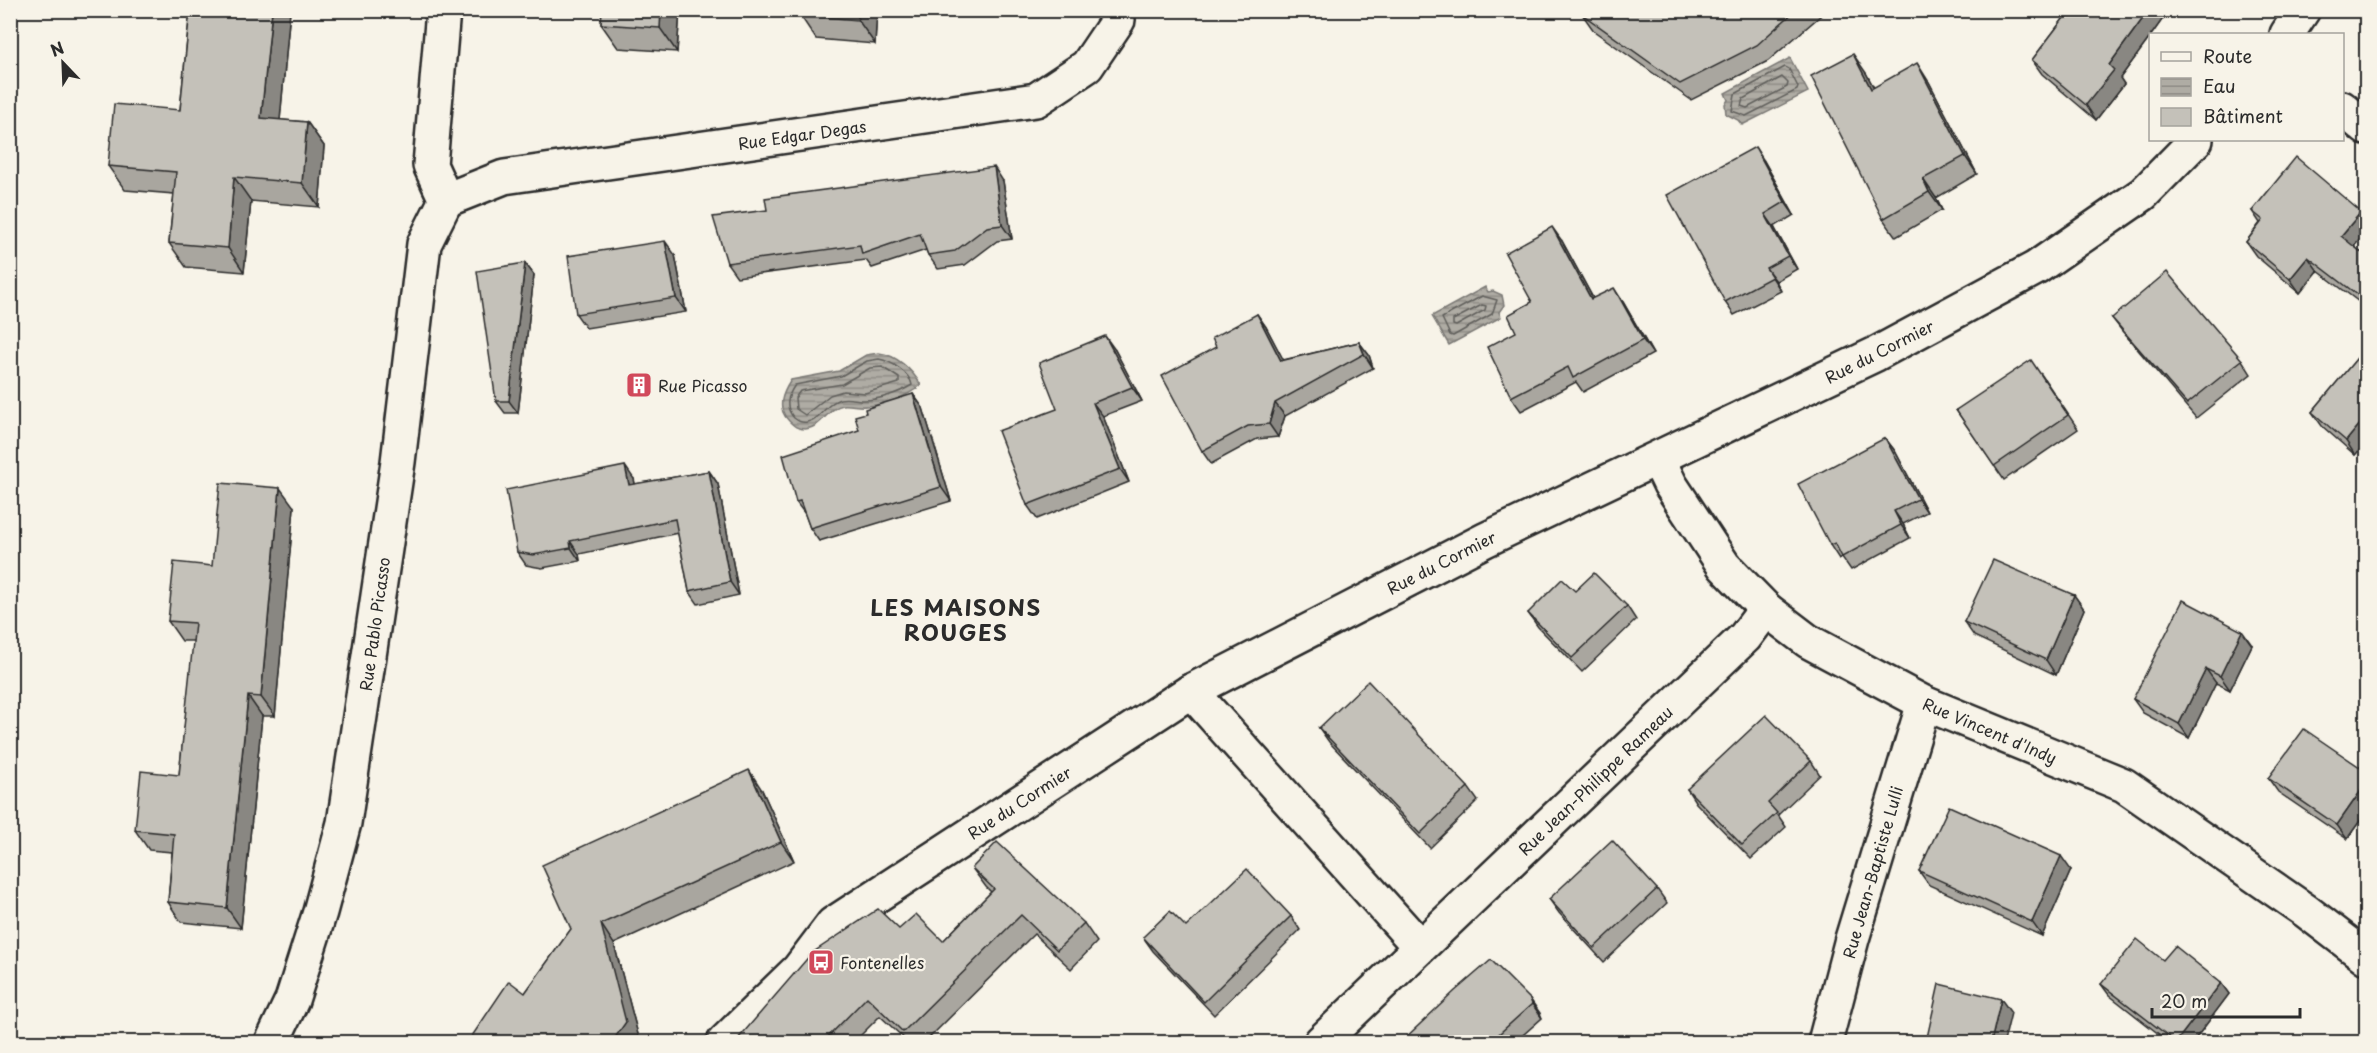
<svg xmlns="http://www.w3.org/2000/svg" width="2377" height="1053" font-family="'Playpen Sans',sans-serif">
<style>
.water{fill:url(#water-rules);stroke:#7a7874;stroke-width:1.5}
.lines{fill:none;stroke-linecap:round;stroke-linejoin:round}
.shore{stroke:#605f5b;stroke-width:1.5}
.minor-casing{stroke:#2b2b2b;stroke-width:38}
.minor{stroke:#f7f3e8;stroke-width:33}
.wall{fill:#a9a69f;stroke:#2b2b2b;stroke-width:1.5}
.shaded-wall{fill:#898782;stroke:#2b2b2b;stroke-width:1.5}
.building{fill:#c4c1b9;stroke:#2b2b2b;stroke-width:1.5}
.labels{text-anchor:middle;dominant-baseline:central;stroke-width:4.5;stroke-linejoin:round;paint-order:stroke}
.street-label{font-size:16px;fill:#2b2b2b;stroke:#f7f3e8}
.poi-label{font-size:16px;fill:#2b2b2b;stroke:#f7f3e8;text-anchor:start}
.district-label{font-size:22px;font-weight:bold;letter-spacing:1.5px;fill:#2b2b2b;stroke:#f7f3e8}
</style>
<defs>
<pattern id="water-rules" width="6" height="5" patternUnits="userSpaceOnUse" patternTransform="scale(1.5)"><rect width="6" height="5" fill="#afaca4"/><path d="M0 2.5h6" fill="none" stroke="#8f8c86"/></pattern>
</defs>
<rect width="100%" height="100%" fill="#f7f3e8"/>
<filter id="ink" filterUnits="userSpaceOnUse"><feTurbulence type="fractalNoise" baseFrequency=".0167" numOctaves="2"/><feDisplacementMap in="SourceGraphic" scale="12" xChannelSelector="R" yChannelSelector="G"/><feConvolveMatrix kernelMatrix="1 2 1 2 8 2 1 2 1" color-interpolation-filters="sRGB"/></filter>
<g filter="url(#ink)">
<g class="water">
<path d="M1790,58L1808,92L1742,125L1738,120L1726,114L1725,104L1728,100L1725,93Z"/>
<path d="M1485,287L1488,292L1493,291L1502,295L1504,305L1499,312L1501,317L1449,345L1432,316Z"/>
<path d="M879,353C897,355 912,370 921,385C907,397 884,405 866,406C858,407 850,404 843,405C827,408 822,428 805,429C797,429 794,426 789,421C776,408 782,394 791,380L839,371L866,355Z"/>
</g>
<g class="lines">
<g class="shore">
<path d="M1785,67L1789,69L1798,87L1797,90L1746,116L1732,111L1735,94Z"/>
<path d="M1782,77L1788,83L1787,87L1747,108L1741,106L1743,99Z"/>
<path d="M1482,296L1497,300L1492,314L1453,336L1450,335L1442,318Z"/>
<path d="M1482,305L1486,306L1485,310L1456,326L1453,325V320Z"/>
<path d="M879,359C891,361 910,373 912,385C899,393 879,400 864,400C856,400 848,397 840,399C826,403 820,420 807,422C801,423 798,421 794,418C784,407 787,396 795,385L841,376L867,361Z"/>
<path d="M882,367L899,378V383L865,393L843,391L830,395L805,415L796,409L795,398L800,391L842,384L870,368Z"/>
</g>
<defs>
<g id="minor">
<path d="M443,10L430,165L446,200"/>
<path d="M2287,34L2303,10"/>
<path d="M2342,108L2366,128"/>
<path d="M446,200L504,177L1036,100L1087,66L1118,20L1117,10"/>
<path d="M1658,459L1670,484L1724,566L1766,609L1808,641L1924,703L2124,785L2306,911L2366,957"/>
<path d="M1191,691L1420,947"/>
<path d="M272,1042L292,1000L320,912L344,823L398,462L424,244L446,200"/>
<path d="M724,1042L799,969L833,924L1191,691L1485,540L1876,354L2036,268L2143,194L2196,140"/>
<path d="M1321,1042L1745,637L1766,609"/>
<path d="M1825,1042L1852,939L1924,703"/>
</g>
</defs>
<use href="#minor" class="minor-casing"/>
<use href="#minor" class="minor"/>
</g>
<g class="wall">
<path d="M190,10H290L280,120L307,122L324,146L319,207L251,201L244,272L186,267L169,243L174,194L125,190L108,166L180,110Z"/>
<path d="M602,10H680L677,52L618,48L601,24Z"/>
<path d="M800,10H877L875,44L816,39L800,15Z"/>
<path d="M1585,10H1827L1768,61L1691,100L1594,31L1582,14Z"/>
<path d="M2070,10H2169L2152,34H2151V36L2120,78L2124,84L2096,120L2042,74L2032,60Z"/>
<path d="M1866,73L1874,88L1929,82L1977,174L1936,198L1942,210L1896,237L1883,219Z"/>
<path d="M1764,161L1794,215L1774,227L1797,269L1776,281L1781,291L1734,315L1725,302Z"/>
<path d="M1003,181L1012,239L997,241L965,265L938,269L928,255L926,250L872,268L866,260L737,277L727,263Z"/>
<path d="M2252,211L2367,219V231L2354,246L2367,257V308L2318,271L2300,293L2256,256L2246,242L2260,223Z"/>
<path d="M1562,241L1593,298L1623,302L1653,354L1583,392L1576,382L1521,411L1511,397L1516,332L1532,302Z"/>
<path d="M675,255L686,312L586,328L576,314Z"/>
<path d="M525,263L534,275L518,413H505L496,401Z"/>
<path d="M1257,314L1266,327L1283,360L1359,342L1369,355L1373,368L1285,416L1278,437L1257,439L1211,464L1202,451L1216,347Z"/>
<path d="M2112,318L2242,360L2251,374L2196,418L2122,331Z"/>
<path d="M2367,346V442L2355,455L2322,426L2312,412Z"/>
<path d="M1115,350L1142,401L1103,416L1129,482L1037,519L1027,505L1057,409Z"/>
<path d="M2041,374L2078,429L2004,480L1956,410Z"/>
<path d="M913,394L923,408L951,501L819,541L810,528L805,514L796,502L859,430Z"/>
<path d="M1885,438L1895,451L1927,512L1903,524L1910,538L1851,570L1842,557L1839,559L1830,545Z"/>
<path d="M709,471L718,484L739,595L698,604L689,591L678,533L579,554L580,561L542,568L526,565L517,552L634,479L635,484Z"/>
<path d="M294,507L275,716H262L241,928L181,922L168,902L172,852L149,850L135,830L179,775L194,641H182L168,621L212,566Z"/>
<path d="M1575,591L1627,606L1636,620L1582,672L1538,627L1528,613Z"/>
<path d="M2074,595L2084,609L2056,675L1974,636L1964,622Z"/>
<path d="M2252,645L2230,690L2216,683L2189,738L2143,713L2133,699Z"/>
<path d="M1319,728L1468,787L1478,801L1430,848L1329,742Z"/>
<path d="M1811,761L1820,775L1778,815L1786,827L1751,859L1696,803L1687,789Z"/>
<path d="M2367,772V811L2347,839L2278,792L2268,778Z"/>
<path d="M762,790L794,861L614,944L640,1042L525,993L571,929Z"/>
<path d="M972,868L1084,923L1097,942L1071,969L1034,934L925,1042H908L880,1016L854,1042H739L737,1040L899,929L943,941L991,892L986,887Z"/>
<path d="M2071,870L2042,936L1929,885L1919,871Z"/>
<path d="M1657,889L1667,903L1604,962L1559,913L1549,899Z"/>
<path d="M1291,916L1300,930L1214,1015L1153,951L1143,937L1186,927Z"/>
<path d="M2163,960L2221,983L2229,994L2193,1042H2169L2109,995L2101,984Z"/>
<path d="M1530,999L1542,1018L1515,1042H1401Z"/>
</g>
<g class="shaded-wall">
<path d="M272,10H290L278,142L261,118Z"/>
<path d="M661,10H680L677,52L660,28Z"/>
<path d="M858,10H877L875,44L858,20Z"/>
<path d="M2149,10H2169L2152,34H2151V36L2120,78L2124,84L2096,120L2086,105L2109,65Z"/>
<path d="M1853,54L1866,73L1884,107L1871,89Z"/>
<path d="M1917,63L1929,82L1977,174L1965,156Z"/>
<path d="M307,122L324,146L319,207L302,183Z"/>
<path d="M1755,147L1764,161L1794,215L1785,202Z"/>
<path d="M994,167L1003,181L1012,239L1002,225Z"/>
<path d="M234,177L251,201L244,272L228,248Z"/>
<path d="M1923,179L1936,198L1942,210L1929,192Z"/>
<path d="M2361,212L2367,219V231L2351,250L2341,236Z"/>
<path d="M1765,214L1774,227L1797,269L1788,256Z"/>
<path d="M1552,227L1562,241L1601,313L1591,299Z"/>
<path d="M665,241L675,255L686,312L676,298Z"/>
<path d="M2308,257L2318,271L2300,293L2290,279Z"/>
<path d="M525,263L534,275L518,413L509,401Z"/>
<path d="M1766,268L1776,281L1781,291L1772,277Z"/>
<path d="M1614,288L1623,302L1653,354L1643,340Z"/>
<path d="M1257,314L1266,327L1291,374L1281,361Z"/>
<path d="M1105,336L1115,350L1142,401L1132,387Z"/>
<path d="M1359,342L1369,355L1373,368L1364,354Z"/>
<path d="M913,394L923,408L951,501L941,487Z"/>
<path d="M1093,403L1103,416L1129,482L1120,469Z"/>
<path d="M1275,403L1285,416L1278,437L1269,424Z"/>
<path d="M2365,418L2367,420V442L2355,455L2346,441Z"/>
<path d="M1885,438L1895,451L1927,512L1918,499Z"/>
<path d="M625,466L634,479L638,498L629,485Z"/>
<path d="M709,471L718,484L739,595L730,582Z"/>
<path d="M280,488L294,507L275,716L261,697Z"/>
<path d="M1894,511L1903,524L1910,538L1901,525Z"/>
<path d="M570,541L579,554L580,561L571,548Z"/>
<path d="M2074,595L2084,609L2056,675L2046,660Z"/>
<path d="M2242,631L2252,645L2230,690L2220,676Z"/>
<path d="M2206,669L2216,683L2189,738L2179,724Z"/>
<path d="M248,696L262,716L241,928L227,908Z"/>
<path d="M749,770L762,790L794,861L781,842Z"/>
<path d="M2367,782V811L2347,839L2337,825Z"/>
<path d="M2061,856L2071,870L2042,936L2032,922Z"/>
<path d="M601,924L614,944L640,1042H612Z"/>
<path d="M2221,983L2229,994L2193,1042H2176Z"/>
<path d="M1530,999L1540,1013L1542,1018L1532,1004Z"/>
<path d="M2001,999L2011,1013L2004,1042H1991Z"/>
</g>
<g class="building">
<path d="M190,10H272L261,118L307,122L302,183L234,177L228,248L169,243L176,172L108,166L114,104L180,110Z"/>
<path d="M602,10H661L660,28L601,24Z"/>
<path d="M800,10H858V20L800,15Z"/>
<path d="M1585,10H1796L1757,45L1680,84L1582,14Z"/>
<path d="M2070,10H2149L2109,65L2114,70L2086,105L2032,60Z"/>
<path d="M1853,54L1871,89L1917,63L1965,156L1923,179L1929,192L1883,219L1811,76Z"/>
<path d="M1755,147L1785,202L1765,214L1788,256L1766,268L1772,277L1725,302L1667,195Z"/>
<path d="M2296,157L2361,212L2341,236L2367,257V302L2308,257L2290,279L2246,242L2263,220L2252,211Z"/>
<path d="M994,167L1002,225L987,227L955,251L928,255L920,234L862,254L860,245L727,263L713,217L767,210L765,198Z"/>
<path d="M1552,227L1591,299L1614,288L1643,340L1573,378L1568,367L1511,397L1487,347L1516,332L1508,315L1532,302L1505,253Z"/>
<path d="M665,241L676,298L576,314L568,256Z"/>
<path d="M525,263L509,401H496L477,271Z"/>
<path d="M2167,272L2242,360L2187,404L2112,318Z"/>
<path d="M1257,314L1281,361L1359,342L1364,354L1275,403L1269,424L1248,426L1202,451L1162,376L1216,347L1212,338Z"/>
<path d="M1105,336L1132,387L1093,403L1120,469L1027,505L998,431L1057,409L1039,363Z"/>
<path d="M2367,346V419L2365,418L2346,441L2312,412Z"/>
<path d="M2031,360L2068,415L1994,466L1956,410Z"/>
<path d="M913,394L941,487L810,528L800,501L796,502L783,455L859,430L855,416L866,413L865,409Z"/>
<path d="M1885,438L1918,499L1894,511L1901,525L1842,557L1835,543L1830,545L1798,484Z"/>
<path d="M625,466L629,485L709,471L730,582L689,591L675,519L570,541L571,548L533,555L517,552L506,490Z"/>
<path d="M220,483L280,488L261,697L248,696L227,908L168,902L174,834L135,830L141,771L179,775L195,623L168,621L174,562L212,566Z"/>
<path d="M1993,560L2074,595L2046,660L1964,622Z"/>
<path d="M1594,573L1627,606L1572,658L1528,613L1562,579L1575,591Z"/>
<path d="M2183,600L2242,631L2220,676L2206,669L2179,724L2133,699Z"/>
<path d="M1368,681L1468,787L1420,834L1319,728Z"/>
<path d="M1766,715L1811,761L1768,803L1777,813L1742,845L1687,789Z"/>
<path d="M2304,729L2367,772V782L2337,825L2268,778Z"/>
<path d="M749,770L781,842L601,924L626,1022L612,1042H468L509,981L525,993L571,929L542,865Z"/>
<path d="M1949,806L2061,856L2032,922L1919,871Z"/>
<path d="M1612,840L1657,889L1594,948L1549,899Z"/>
<path d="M997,842L1084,923L1057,950L1021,915L903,1032L867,997L823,1042H740L737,1040L812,953L878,909L899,929L916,914L943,941L994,889L972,868Z"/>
<path d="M1247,869L1291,916L1204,1002L1143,937L1170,911L1186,927Z"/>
<path d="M2137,939L2163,960L2175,946L2221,983L2176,1042L2101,984Z"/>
<path d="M1491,960L1530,999L1532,1004L1490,1042H1401L1455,991Z"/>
<path d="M1939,984L2001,999L1991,1042H1926Z"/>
</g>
</g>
<defs>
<symbol id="building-square" viewBox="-11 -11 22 22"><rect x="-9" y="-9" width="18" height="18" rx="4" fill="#d1495b" stroke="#f7f3e8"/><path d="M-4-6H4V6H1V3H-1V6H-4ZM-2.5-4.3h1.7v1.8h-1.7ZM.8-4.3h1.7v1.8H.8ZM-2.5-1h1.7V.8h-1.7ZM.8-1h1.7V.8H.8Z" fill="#fff"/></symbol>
<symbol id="bus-square" viewBox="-11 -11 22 22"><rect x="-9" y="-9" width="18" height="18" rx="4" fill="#d1495b" stroke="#f7f3e8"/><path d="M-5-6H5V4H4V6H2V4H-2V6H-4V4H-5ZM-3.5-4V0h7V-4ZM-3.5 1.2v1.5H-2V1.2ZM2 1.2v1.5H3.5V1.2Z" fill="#fff"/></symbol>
</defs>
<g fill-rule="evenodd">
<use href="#building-square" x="624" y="370" width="30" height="30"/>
<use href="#bus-square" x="806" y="947" width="30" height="30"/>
</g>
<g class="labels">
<g class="street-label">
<text transform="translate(802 134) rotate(-8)">Rue Edgar Degas</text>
<text transform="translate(1879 351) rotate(-27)">Rue du Cormier</text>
<text transform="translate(1441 562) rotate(-27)">Rue du Cormier</text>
<text transform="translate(374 624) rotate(-82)">Rue Pablo Picasso</text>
<text transform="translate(1990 730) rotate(23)">Rue Vincent d'Indy</text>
<text transform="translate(1595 780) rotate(-44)">Rue Jean-Philippe Rameau</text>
<text transform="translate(1019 802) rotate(-33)">Rue du Cormier</text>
<text transform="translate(1872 872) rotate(-74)">Rue Jean-Baptiste Lulli</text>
</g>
<g class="poi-label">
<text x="658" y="385">Rue Picasso</text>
<text x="840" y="962">Fontenelles</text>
</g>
<g class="district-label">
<text x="956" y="606">LES MAISONS<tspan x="956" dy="25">ROUGES</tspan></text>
</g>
</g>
<rect width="2377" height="1053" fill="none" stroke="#f7f3e8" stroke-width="36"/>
<rect x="18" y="18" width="2341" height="1017" fill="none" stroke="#2b2b2b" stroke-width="2" filter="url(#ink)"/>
<rect x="2149" y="33" width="195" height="108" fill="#f7f3e8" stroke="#a5a39c" stroke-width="1.5"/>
<rect x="2161" y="52" width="30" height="9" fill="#f7f3e8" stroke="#a5a39c" stroke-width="1.5"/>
<text x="2203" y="63" font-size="18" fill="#2b2b2b">Route</text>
<rect x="2161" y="78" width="30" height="18" fill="url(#water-rules)" stroke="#a5a39c" stroke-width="1.5"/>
<text x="2203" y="93" font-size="18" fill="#2b2b2b">Eau</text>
<rect x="2161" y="108" width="30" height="18" fill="#c4c1b9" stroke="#a5a39c" stroke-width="1.5"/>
<text x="2203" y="123" font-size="18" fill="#2b2b2b">Bâtiment</text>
<g transform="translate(63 63) rotate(337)" stroke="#f7f3e8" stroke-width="4.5" paint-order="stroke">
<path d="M0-4.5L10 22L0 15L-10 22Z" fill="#2b2b2b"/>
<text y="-9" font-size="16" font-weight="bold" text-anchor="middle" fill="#2b2b2b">N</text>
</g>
<path d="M2152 1008v9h148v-9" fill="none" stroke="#2b2b2b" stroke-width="3"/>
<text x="2161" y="1008" font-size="18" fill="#2b2b2b" stroke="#f7f3e8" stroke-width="4.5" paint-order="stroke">20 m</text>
</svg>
